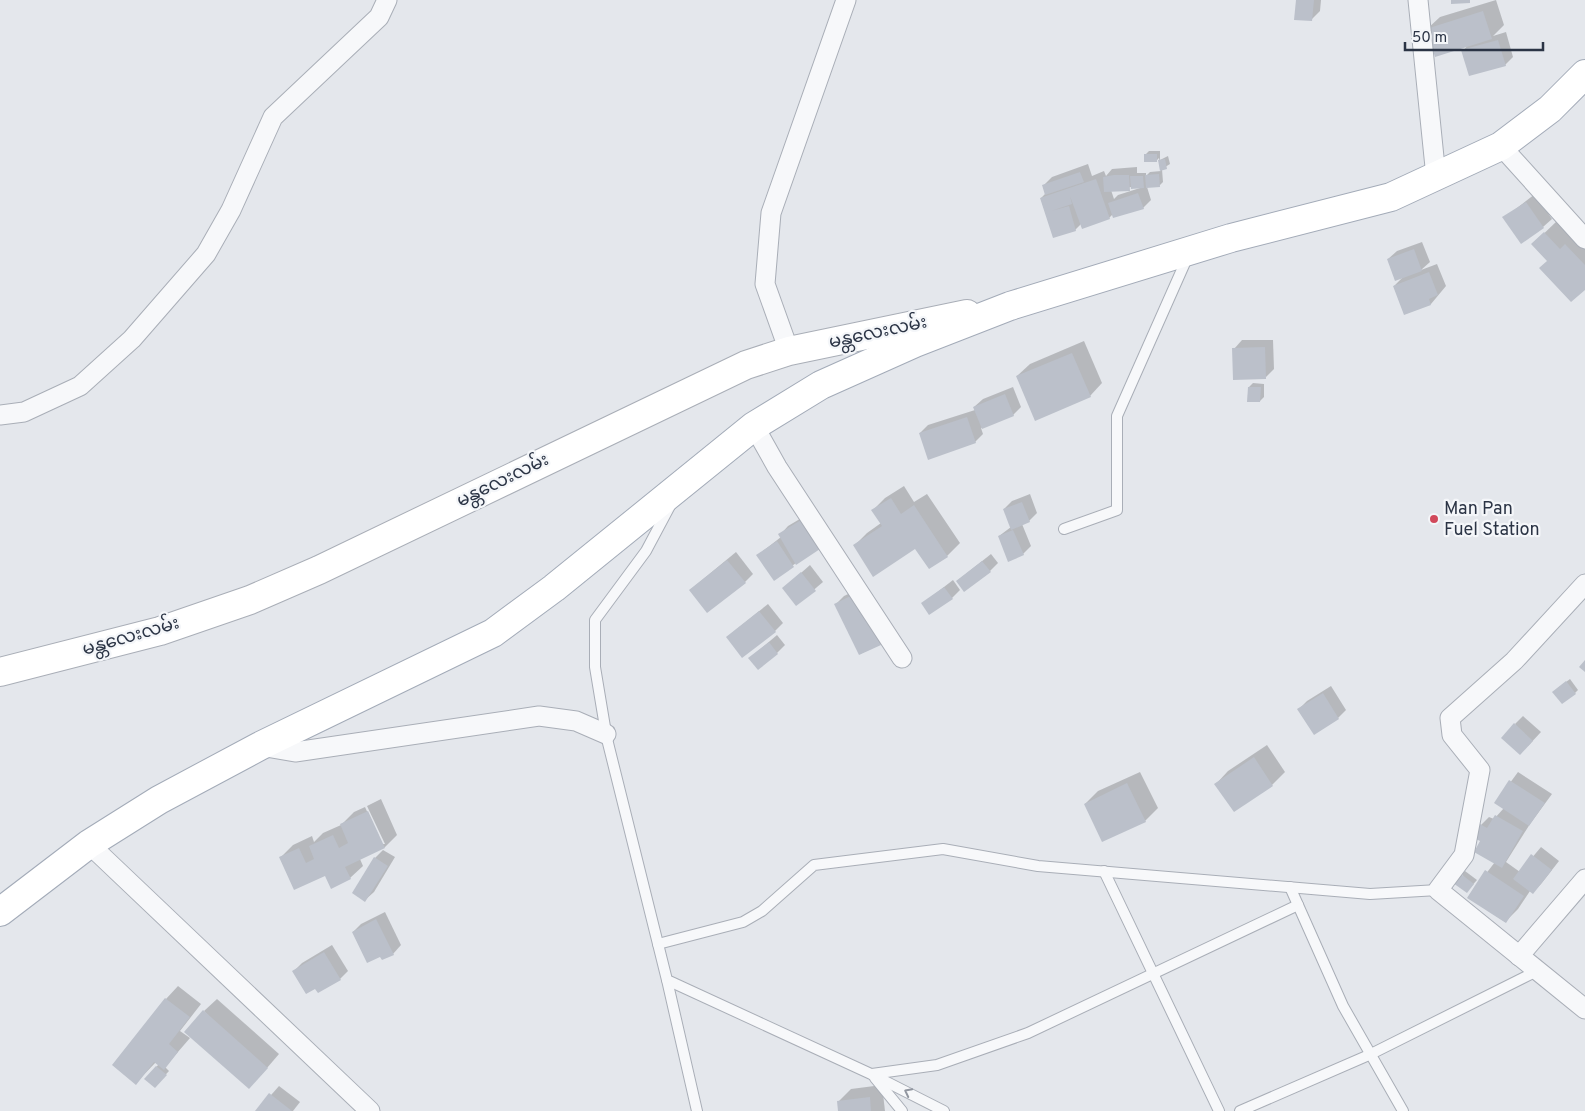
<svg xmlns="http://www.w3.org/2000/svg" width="1585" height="1111" font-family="Overpass,'Noto Sans Myanmar',sans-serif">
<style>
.shadow{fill:#0003;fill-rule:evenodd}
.building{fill:#bbc0ca}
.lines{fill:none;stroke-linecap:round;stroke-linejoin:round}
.lane-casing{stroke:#a9aeb7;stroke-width:12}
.street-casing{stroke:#a9aeb7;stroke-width:21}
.secondary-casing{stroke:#a9aeb7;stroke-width:30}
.primary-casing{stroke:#a3abb8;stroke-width:30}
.lane{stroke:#f7f8fa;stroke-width:10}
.street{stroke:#f7f8fa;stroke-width:19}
.secondary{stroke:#fff;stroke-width:28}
.primary{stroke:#fff;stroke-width:28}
.oneway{stroke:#9196a0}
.poi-dot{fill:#d1495b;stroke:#f4f6f9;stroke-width:2}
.labels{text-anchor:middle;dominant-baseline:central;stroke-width:4.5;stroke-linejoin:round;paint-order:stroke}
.street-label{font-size:18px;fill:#2b3445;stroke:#f4f6f9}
.poi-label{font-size:18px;fill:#2b3445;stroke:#f4f6f9;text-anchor:start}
</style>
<rect width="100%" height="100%" fill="#e4e7ec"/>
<g class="shadow">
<path d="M1297,0H1321L1320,11L1311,20Z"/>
<path d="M1496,0L1504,25L1493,36L1506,32L1513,57L1505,65L1463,51L1468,45L1427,29L1440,17Z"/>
<path d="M1149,151H1160V160L1168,156L1170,164L1162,169L1163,182L1159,186L1147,187L1151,200L1143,208L1113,214L1109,218L1081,224L1075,230L1054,237L1041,198L1046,193L1044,185L1052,177L1088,164L1092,176L1104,171L1106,176L1112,169L1137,167V173H1146V176L1150,172L1161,171L1159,158L1156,161L1145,155ZM1131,187L1140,188L1118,195L1114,199L1111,190Z"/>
<path d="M1535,194L1552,219L1543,227L1504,218Z"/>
<path d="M1558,220L1585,239V288L1548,261L1533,244Z"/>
<path d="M1422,242L1430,262L1421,270L1437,264L1446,286L1431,304L1405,314L1394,286L1403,277L1388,259L1397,251Z"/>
<path d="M1242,340H1273L1274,369L1266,377L1234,349Z"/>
<path d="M1084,341L1102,383L1090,396L1017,376L1030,364Z"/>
<path d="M1253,383L1264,384V397L1260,401L1249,387Z"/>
<path d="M1013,387L1021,407L1013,415L981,428L983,434L975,442L920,433L928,425L975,410L974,407L983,399Z"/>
<path d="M904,486L914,502L927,494L960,543L947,556L916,547L854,546L867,533L881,523L873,510L885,498Z"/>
<path d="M1030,494L1037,513L1029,521L1022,524L1031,546L1023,554L999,536L1011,527L1004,509L1012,501Z"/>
<path d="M815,510L796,563L774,579L758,555L781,537L780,535L788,526Z"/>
<path d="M736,552L753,574L745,582L690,590Z"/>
<path d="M991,554L998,563L990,571L957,581Z"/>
<path d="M810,565L823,582L797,604L784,588Z"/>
<path d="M953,580L960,590L952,598L922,604Z"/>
<path d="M865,586L889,635L881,644L860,654L836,604L844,596Z"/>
<path d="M768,604L783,623L775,631L727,637Z"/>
<path d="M777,635L785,645L777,653L750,658Z"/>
<path d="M1570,679L1578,690L1575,693L1558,688Z"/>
<path d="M1331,686L1346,710L1338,718L1299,709L1307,701Z"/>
<path d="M1523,716L1541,732L1528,746L1515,724Z"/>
<path d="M1267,745L1285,772L1272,785L1234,811L1216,784L1228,771Z"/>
<path d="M1140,772L1158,808L1145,821L1085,804L1098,791Z"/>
<path d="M1518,772L1552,794L1530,824L1506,862L1520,872L1541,847L1559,861L1541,884L1533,892L1530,891L1518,909L1505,922L1468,897L1495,862L1482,841L1481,825L1489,817L1494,819L1504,808L1496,802Z"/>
<path d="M381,799L397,835L385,847L360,859L363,866L350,878L325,874L281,857L293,845L312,836L314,842L323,833L341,825L354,812L365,807L382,844H385L367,806Z"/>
<path d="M383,850L395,857L374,892L365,900L375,858Z"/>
<path d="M1465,871L1477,880L1470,888L1462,874Z"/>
<path d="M385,912L401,945L393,954L380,955L353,932L361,924Z"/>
<path d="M332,945L348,971L340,979L294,971L302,963Z"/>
<path d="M178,986L201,1004L180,1031L190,1038L165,1067L169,1071L155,1086L146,1078L159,1064L156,1062L136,1083L166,999Z"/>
<path d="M217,999L279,1054L261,1075L204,1011Z"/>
<path d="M882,1085L885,1111H840L838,1102L851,1089Z"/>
<path d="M279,1086L300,1102L293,1111H257Z"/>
</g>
<g class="building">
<path d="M1296,0H1314L1312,21L1294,20Z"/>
<path d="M1451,0H1470V3L1451,4Z"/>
<path d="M1483,11L1492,39L1435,57L1426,29Z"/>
<path d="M1498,40L1506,66L1469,76L1461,50Z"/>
<rect x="1144" y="154" width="13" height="8"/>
<path d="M1165,159L1167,169L1160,171L1158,160Z"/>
<path d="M1080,172L1084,182L1045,195L1042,185Z"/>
<path d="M1159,174L1160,187L1146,188L1145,175Z"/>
<path d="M1114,175H1129L1130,191L1104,192L1103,177Z"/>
<path d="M1130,176H1143L1144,188L1131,189Z"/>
<path d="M1096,179L1110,219L1082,229L1070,196L1072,204L1051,211L1069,206L1076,231L1053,238L1040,198Z"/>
<path d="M1138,193L1144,209L1113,218L1108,203Z"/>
<path d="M1526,202L1544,228L1521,244L1502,217Z"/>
<path d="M1544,232L1560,249L1565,244L1585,265V290L1571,302L1539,268L1547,261L1531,244Z"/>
<path d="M1414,249L1422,271L1395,281L1387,259Z"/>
<path d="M1429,272L1438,295L1429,299L1431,305L1404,315L1393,286Z"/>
<path d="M1265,347L1266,379L1233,380L1232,348Z"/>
<path d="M1072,353L1091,397L1035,421L1016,376Z"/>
<path d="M1248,387H1261L1260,402H1247Z"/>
<path d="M1005,394L1014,416L982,429L973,407Z"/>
<path d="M967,417L976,443L928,460L919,433Z"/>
<path d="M891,498L901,514L914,505L948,557L929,569L915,549L873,577L853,545L882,526L871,510Z"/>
<path d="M1022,502L1030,522L1011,530L1003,509Z"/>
<path d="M806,517L826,545L796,565L778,534Z"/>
<path d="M1013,530L1024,555L1008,562L998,536Z"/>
<path d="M777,541L794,567L774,581L756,555Z"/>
<path d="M727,560L746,583L707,613L689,590Z"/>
<path d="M982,561L991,572L964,592L956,581Z"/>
<path d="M801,572L816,591L796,606L782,588Z"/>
<path d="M944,587L953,599L929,615L921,603Z"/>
<path d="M857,593L881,645L859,655L834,604Z"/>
<path d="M759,611L776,632L742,658L726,637Z"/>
<path d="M769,642L778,654L758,670L748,658Z"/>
<path d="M1585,660V672L1579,667Z"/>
<path d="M1566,681L1576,694L1562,704L1552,692Z"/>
<path d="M1323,693L1339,719L1314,735L1297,709Z"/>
<path d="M1514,723L1533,741L1520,755L1501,738Z"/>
<path d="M1254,757L1273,786L1234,812L1214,784Z"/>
<path d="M1509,780L1545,803L1529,826L1494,803Z"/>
<path d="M1127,783L1146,822L1102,842L1084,804Z"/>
<path d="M368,811L385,848L345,867L351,879L331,889L325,876L294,890L279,857L299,848L306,863L314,859L309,846L333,835L339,848L348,843L340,824Z"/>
<path d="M1495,815L1523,831L1502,868L1474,852L1480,841L1472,837L1480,824L1487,828Z"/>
<path d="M1531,854L1552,870L1533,894L1513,879Z"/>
<path d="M374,857L388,866L365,902L352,893Z"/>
<path d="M1485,870L1524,896L1506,923L1467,898Z"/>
<path d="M1461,874L1474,884L1467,893L1453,883Z"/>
<path d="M376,919L394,955L382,960L380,957L367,963L352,932Z"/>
<path d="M324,952L341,980L318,993L315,989L306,994L292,971Z"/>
<path d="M165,998L190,1017L169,1044L178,1052L164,1070L154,1062L136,1085L112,1065Z"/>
<path d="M203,1010L268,1068L249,1089L184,1032Z"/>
<path d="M156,1066L167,1075L155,1088L144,1079Z"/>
<path d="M269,1093L292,1111H255Z"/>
<path d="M870,1097L871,1111H838L837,1101Z"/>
</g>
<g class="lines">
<defs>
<g id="lane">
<path d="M671,504L646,551L595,620V667L607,739L667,980L871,1074L944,1111"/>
<path d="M1064,529L1117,510V416L1188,256"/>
<path d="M1104,871L1219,1111"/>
<path d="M1290,887L1343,1006L1403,1111"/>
<path d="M658,944L743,922L762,911L814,865L943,849L1038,866L1370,894L1438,890"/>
<path d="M667,980L697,1111"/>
<path d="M872,1074L937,1065L1028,1033L1298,905"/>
<path d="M875,1078L902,1111"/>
<path d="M1240,1111L1369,1055L1537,971"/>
</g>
<g id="street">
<path d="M1418,0L1436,177"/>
<path d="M1501,146L1585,239"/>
<path d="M789,351L765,284L771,213L846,0"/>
<path d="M0,415L24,412L80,386L132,339L206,254L231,210L273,117L379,17L387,0"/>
<path d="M754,426L777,467L902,658"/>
<path d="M1585,584L1514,661L1450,718L1452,735L1480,770L1464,855L1438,890L1585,1009"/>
<path d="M260,746L295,752L539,716L576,721L606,734"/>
<path d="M89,844L370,1111"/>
<path d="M1519,956L1585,879"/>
</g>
<path id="secondary" d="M0,672L160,631L250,600L319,570L746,365L789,351L967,314"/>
<path id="primary" d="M0,912L89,844L159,800L260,746L493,633L554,588L754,426L821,385L915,343L1010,306L1231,238L1391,197L1501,146L1550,109L1585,74"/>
</defs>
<use href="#lane" class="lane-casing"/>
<use href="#street" class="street-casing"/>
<use href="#secondary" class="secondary-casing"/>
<use href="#primary" class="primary-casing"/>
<use href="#lane" class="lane"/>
<use href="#street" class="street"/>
<use href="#secondary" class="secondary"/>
<use href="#primary" class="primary"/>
</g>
<defs><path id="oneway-chevron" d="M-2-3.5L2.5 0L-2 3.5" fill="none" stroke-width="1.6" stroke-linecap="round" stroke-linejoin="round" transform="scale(1.25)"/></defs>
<use class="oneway" href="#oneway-chevron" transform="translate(908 1092) rotate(-153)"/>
<circle class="poi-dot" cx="1434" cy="519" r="5"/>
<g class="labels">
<g class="street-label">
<text transform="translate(878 333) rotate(-12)">မန္တလေးလမ်း</text>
<text transform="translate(503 481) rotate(-26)">မန္တလေးလမ်း</text>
<text transform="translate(131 637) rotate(-16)">မန္တလေးလမ်း</text>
</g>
<g class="poi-label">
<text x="1444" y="509">Man Pan<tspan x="1444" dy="21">Fuel Station</tspan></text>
</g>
</g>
<path d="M1405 42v8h138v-8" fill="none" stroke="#2b3445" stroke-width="2.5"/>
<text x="1412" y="42" font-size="15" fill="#2b3445" stroke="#f4f6f9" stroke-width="4" paint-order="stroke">50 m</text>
</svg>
